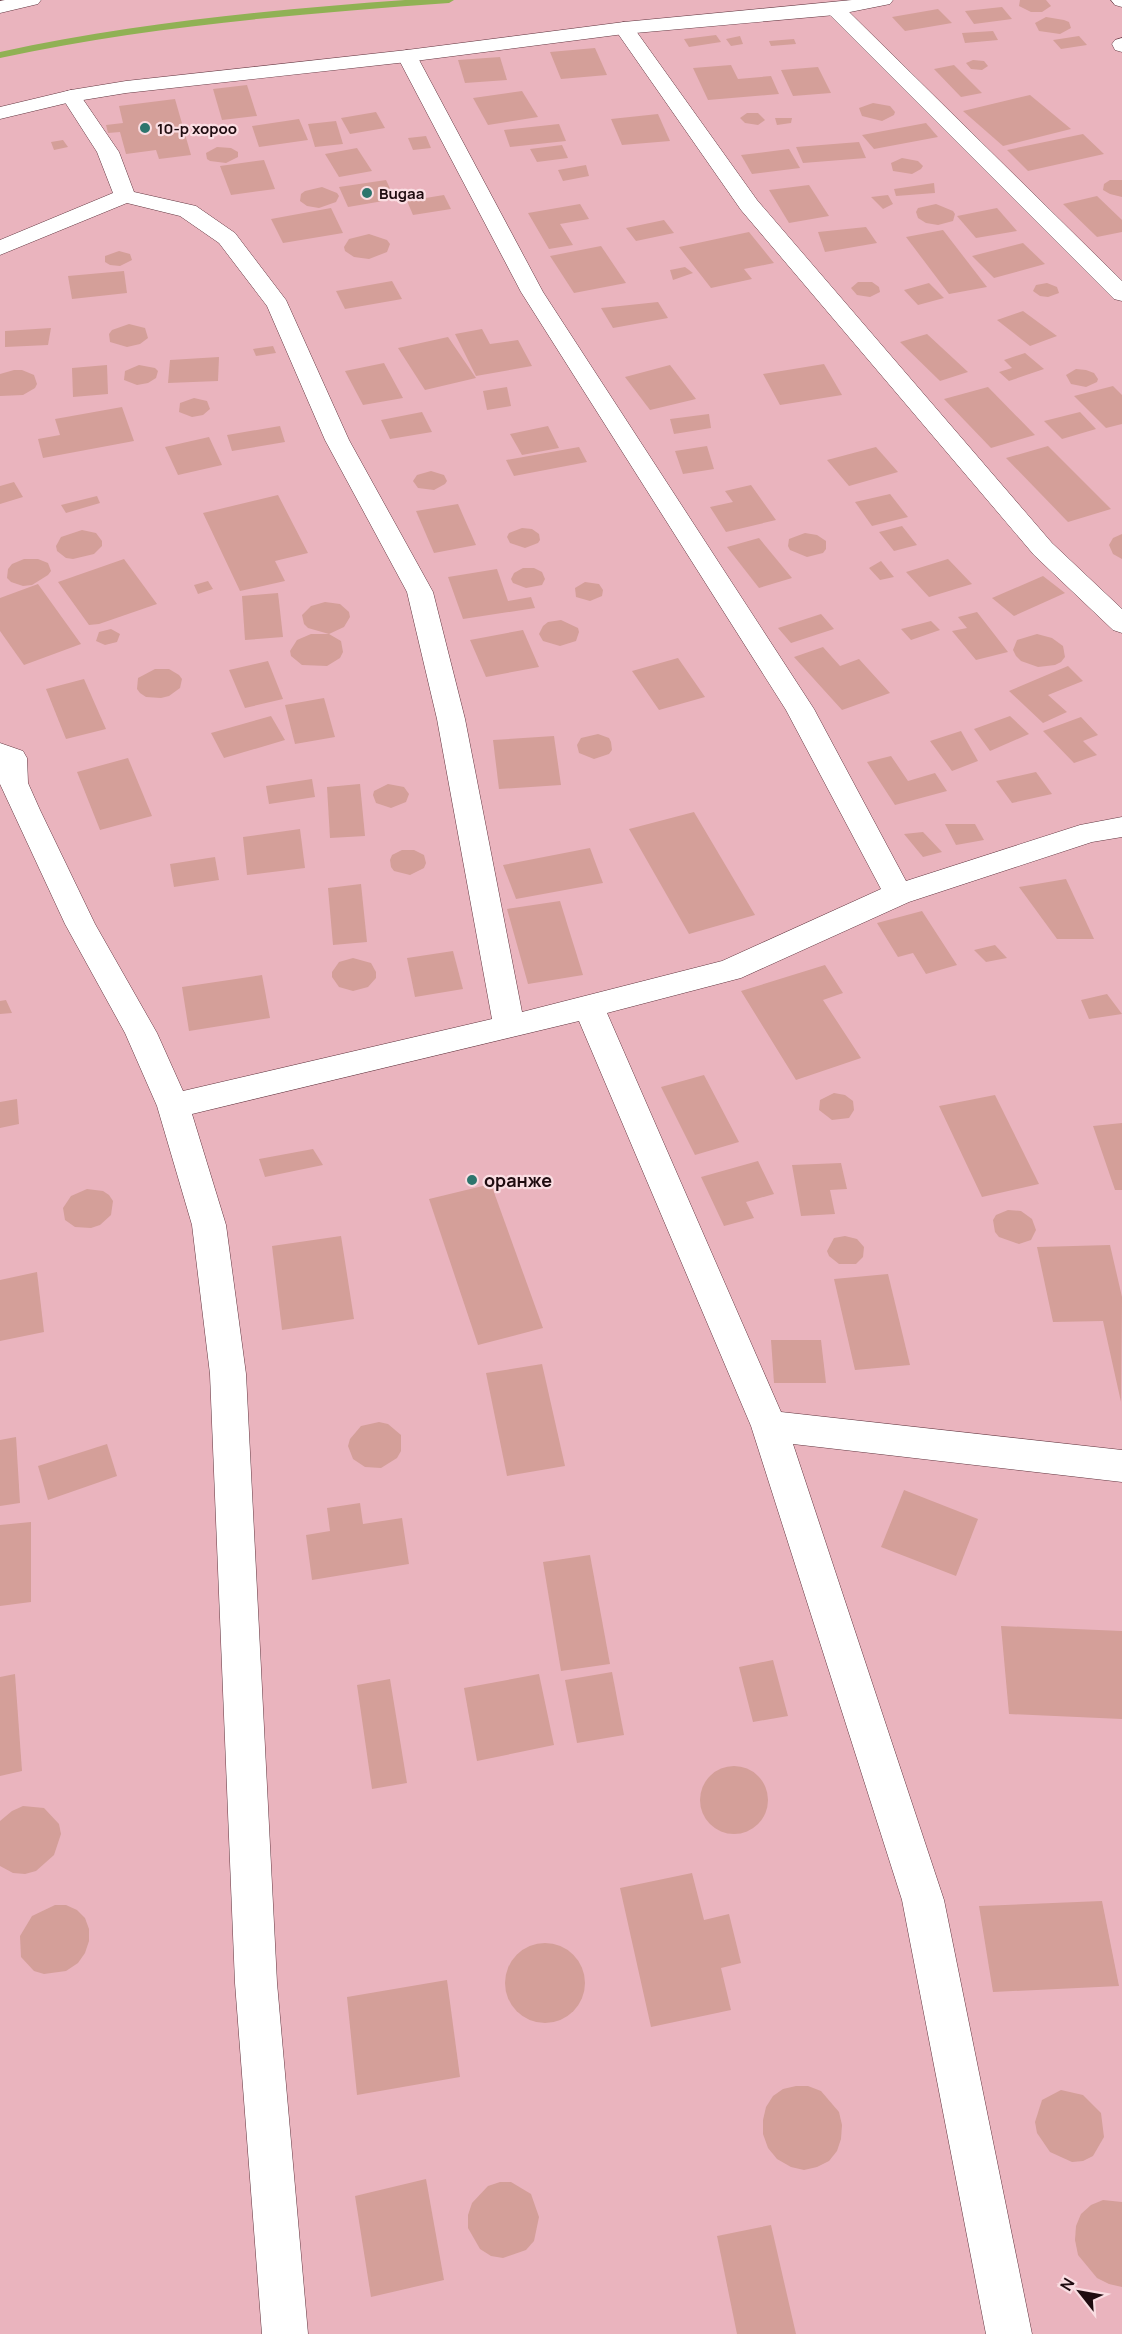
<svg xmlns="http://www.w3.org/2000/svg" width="1122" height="2334" font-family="Manrope,sans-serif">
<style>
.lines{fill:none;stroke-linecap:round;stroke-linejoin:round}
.stream{fill:#90b154;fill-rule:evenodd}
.building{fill:#d49f99}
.street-casing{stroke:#623640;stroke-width:1}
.secondary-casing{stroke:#623640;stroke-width:1}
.street{fill:#fff;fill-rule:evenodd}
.secondary{fill:#fff;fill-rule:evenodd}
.poi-dot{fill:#2d756d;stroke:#fadde2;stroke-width:2}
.labels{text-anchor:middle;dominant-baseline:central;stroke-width:4.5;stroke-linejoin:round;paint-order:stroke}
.far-poi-label{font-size:15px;font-weight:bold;fill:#1f0c10;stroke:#fadde2;text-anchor:start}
.poi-label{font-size:18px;font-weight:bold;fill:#1f0c10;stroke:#fadde2;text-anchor:start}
</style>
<rect width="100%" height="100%" fill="#eab4be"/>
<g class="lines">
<path class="stream" d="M405,0H454L449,3C298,14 148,26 0,58V52C134,23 268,10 405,0Z"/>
</g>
<g class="building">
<path d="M1020,0H1046L1051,6L1042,12H1031L1019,6Z"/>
<path d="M1002,7L1012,19L974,24L965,11Z"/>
<path d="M938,9L952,23L905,31L892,17Z"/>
<path d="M1046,17L1064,20L1069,22L1071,28L1060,34L1039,31L1035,23Z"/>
<path d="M993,31L998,40L965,43L962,33Z"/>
<path d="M716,35L721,42L689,47L684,39Z"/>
<path d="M740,36L743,44L731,46L726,39Z"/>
<path d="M1079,36L1087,45L1061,49L1053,40Z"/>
<path d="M794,39L796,44L771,46L769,41Z"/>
<path d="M595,48L607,75L561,79L550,52Z"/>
<path d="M500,57L507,80L465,83L458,60Z"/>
<path d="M973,60L984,61L988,66L982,70L971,69L966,63Z"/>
<path d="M731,65L738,79L771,76L779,94L708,100L693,68Z"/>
<path d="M954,65L982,93L961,97L934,69Z"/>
<path d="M818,67L831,93L793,96L781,70Z"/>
<path d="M247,85L257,116L222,120L213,89Z"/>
<path d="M522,91L538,117L488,125L473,98Z"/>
<path d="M1030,95L1071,129L1003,146L963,111Z"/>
<path d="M175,99L191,155L159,159L156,150L126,154L120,132L108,133L106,125L123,123L119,106Z"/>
<path d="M873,103L890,106L895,112L894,115L882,121L862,116L859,108Z"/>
<path d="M376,112L385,128L350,134L341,118Z"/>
<path d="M747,113H758L765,120L758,125L745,123L740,118Z"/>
<path d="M658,114L670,141L622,145L611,119Z"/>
<path d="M775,118H792L791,123L777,125Z"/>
<path d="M299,119L308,140L259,147L252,126Z"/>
<path d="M336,121L343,144L315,147L308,124Z"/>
<path d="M926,123L938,137L874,149L862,135Z"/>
<path d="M559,124L566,141L510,147L504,130Z"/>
<path d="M1083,134L1104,154L1028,171L1007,150Z"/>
<path d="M426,136L431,148L413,150L408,138Z"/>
<path d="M63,140L68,147L54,150L51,142Z"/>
<path d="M859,142L866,158L803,163L796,147Z"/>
<path d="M562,145L568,158L537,162L530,149Z"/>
<path d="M217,147L231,148L238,152V157L226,163L210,161L207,159L206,153Z"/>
<path d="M357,148L372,171L339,177L325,154Z"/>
<path d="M789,149L800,168L752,174L741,155Z"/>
<path d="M902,158L918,161L923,166L921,169L912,174L893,171L891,163Z"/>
<path d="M264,160L275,189L231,195L220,166Z"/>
<path d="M586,165L589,176L563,181L558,170Z"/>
<path d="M386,180L395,199L348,207L339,187Z"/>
<path d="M1110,180H1122V197L1110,194L1103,190L1104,184Z"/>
<path d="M934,183L935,193L896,196L894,189Z"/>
<path d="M809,185L829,216L789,223L769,190Z"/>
<path d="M322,187L337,193L339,196L336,202L319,208L307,206L300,201L301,194L305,191Z"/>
<path d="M444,195L451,209L413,215L407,201Z"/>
<path d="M888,195L893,204L883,209L871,197Z"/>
<path d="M1097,196L1122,220V232L1097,237L1063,204Z"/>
<path d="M580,204L589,219L560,224L573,245L549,249L528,213Z"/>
<path d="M936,204L953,211L955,214L953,221L938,225L926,223L918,218L916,212L918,208Z"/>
<path d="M331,208L343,233L283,243L271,219Z"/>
<path d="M997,208L1017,231L976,238L957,216Z"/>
<path d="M664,220L674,233L636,241L626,228Z"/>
<path d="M866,227L877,243L825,252L818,232Z"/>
<path d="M943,230L987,287L949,294L906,237Z"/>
<path d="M749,232L774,263L744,269L752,279L711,288L679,247Z"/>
<path d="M369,234L387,240L390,244L387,252L369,259L354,257L345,251L344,247L349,239Z"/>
<path d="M1023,243L1045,264L994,278L972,256Z"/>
<path d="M601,246L626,283L574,293L550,256Z"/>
<path d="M119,251L130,254L132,260L120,266L110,265L105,262V256Z"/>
<path d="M685,267L693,273L673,280L670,270Z"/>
<path d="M124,271L127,293L72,299L68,276Z"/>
<path d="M392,281L402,299L345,309L336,291Z"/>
<path d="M858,282H872L879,287L880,292L870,297L857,295L851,288Z"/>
<path d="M929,283L944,298L918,305L904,290Z"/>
<path d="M1047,283L1057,287L1059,293L1048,297L1040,296L1033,291L1036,285Z"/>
<path d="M658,302L668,318L613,328L601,308Z"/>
<path d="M1023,311L1057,336L1030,346L997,320Z"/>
<path d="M129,324L145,328L148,338L140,344L127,347L110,342L109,334L112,330Z"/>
<path d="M51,328L48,345L5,347V331Z"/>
<path d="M482,329L490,344L518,340L532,366L476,376L455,334Z"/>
<path d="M927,334L968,372L940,381L900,342Z"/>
<path d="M448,337L476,378L425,390L398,348Z"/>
<path d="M273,346L276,353L256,356L253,349Z"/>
<path d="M1025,353L1044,369L1009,381L999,372L1012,368L1004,360Z"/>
<path d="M219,357L218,381L168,383L170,360Z"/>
<path d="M384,363L403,398L363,405L345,371Z"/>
<path d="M824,364L842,395L780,405L763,374Z"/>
<path d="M107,365L108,394L73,397L72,368Z"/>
<path d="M139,365L155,368L158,371L156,378L148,383L137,385L124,380L125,371Z"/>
<path d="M670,365L696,399L650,410L625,377Z"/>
<path d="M1076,369L1086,370L1094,373L1098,379L1097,382L1086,387L1071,384L1066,375Z"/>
<path d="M14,370H22L34,375L37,384L35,388L23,395L0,396V374Z"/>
<path d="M1113,386L1122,395V424L1106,428L1074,396Z"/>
<path d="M507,387L511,406L487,410L483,391Z"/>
<path d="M988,387L1035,435L991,448L944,399Z"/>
<path d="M194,398L207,401L210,409L203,415L192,417L179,412L180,403Z"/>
<path d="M122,407L134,441L43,458L38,439L60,435L55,419Z"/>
<path d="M422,412L432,432L390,439L381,420Z"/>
<path d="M1080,412L1096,429L1062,439L1044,421Z"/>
<path d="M709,414L711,428L674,434L670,419Z"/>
<path d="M280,426L285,442L232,451L227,435Z"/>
<path d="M548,426L559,448L522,455L510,434Z"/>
<path d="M209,437L222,465L178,475L165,447Z"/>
<path d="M707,446L714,469L683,474L675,451Z"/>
<path d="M1048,446L1111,509L1068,522L1006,458Z"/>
<path d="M579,447L587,462L514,476L506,460Z"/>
<path d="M876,447L898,472L849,486L827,460Z"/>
<path d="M431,471L444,475L447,481L445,484L434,490L418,488L413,481L417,475Z"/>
<path d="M14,482L23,497L0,504V486Z"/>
<path d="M751,485L776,520L726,532L710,507L733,502L725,491Z"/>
<path d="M890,494L908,517L872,526L855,502Z"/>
<path d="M278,495L308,553L275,561L285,581L240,591L203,513Z"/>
<path d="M97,496L100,503L66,513L61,505Z"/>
<path d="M458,504L476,545L434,553L416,511Z"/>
<path d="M902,526L917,545L894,551L879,532Z"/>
<path d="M522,528L532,529L539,534L540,540L538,543L525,548L510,543L507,537L509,533Z"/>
<path d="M82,530L96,533L102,541V546L94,554L73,559L66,558L57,551L56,546L61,537Z"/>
<path d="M805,533L817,535L826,541V549L823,553L807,557L790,550L788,546L789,539Z"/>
<path d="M1122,534V559L1113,554L1109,545L1113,538Z"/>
<path d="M759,538L792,578L759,588L727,547Z"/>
<path d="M24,559H38L48,563L51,571L48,575L32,585L23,586L11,582L7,578L8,569L12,564Z"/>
<path d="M124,559L157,604L99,624L89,625L58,582Z"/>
<path d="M948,559L972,584L929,597L906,572Z"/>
<path d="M881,561L894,577L880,580L869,568Z"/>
<path d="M523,568H534L542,572L545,579L542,585L526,588L513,583L511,579L514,573Z"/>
<path d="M497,569L508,601L531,597L535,608L463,619L448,577Z"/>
<path d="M1043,576L1065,593L1014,616L992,598Z"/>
<path d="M208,581L213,589L198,594L194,585Z"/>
<path d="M585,582L599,584L603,590L602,596L590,601L576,597L575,588Z"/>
<path d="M38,584L81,644L24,665L0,631V598Z"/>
<path d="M278,593L283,637L245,640L242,596Z"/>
<path d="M325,602L340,604L349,612L350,617L344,627L329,634L341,641L343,652L340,658L327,666L302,665L291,656L290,651L297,640L311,634H329L308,628L304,624L302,615L311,606Z"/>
<path d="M977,612L1008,652L976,660L952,631L967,628L958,617Z"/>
<path d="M821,614L834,629L791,643L778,628Z"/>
<path d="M561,620L578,628L579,632L576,641L560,646L543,641L539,634L543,626L548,622Z"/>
<path d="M931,621L940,630L911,640L901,629Z"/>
<path d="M111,629L120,634L117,642L105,645L96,641L99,632Z"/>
<path d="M523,630L539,667L486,677L470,640Z"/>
<path d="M1037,634L1052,638L1063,646L1065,657L1061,662L1055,665L1038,667L1021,661L1016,656L1013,650L1017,640Z"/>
<path d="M823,647L840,666L859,659L890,693L842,710L794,657Z"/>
<path d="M678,658L705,697L659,710L632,671Z"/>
<path d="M268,661L283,699L245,708L229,670Z"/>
<path d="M1068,666L1083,681L1048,695L1067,712L1043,723L1009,691Z"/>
<path d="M155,669H169L179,675L182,679L180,688L169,696L161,698L146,697L140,693L137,689L138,678Z"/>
<path d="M84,679L106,729L66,739L46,689Z"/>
<path d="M324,698L335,737L295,744L285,705Z"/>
<path d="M271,716L285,740L224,758L211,733Z"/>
<path d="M1010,716L1029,734L990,751L974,729Z"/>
<path d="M1081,717L1098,735L1083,741L1097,755L1074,763L1043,731Z"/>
<path d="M961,731L978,761L952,771L930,741Z"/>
<path d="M598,734L609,738L611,742L612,750L609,754L594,759L579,753L577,745L581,738Z"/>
<path d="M554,736L561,785L499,789L493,740Z"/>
<path d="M891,756L908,781L935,773L947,791L895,805L867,762Z"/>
<path d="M128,758L152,816L100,830L77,772Z"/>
<path d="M1036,772L1052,794L1012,803L996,781Z"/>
<path d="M312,779L315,797L269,804L266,786Z"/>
<path d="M360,784L365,836L330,838L327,787Z"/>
<path d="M388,784L404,787L409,794L406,802L391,808L376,803L373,795L374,791Z"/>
<path d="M694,812L755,915L689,934L629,829Z"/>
<path d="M945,824H975L984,840L956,845Z"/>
<path d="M300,829L305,868L247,875L243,837Z"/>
<path d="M923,832L942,852L923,857L904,834Z"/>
<path d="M590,848L603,883L516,899L503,865Z"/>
<path d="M402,850H414L424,855L426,863L424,868L410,875L394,871L391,867L390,860L392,855Z"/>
<path d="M215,857L219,880L174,887L170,864Z"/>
<path d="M1066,879L1094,939H1057L1019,887Z"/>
<path d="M361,884L367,942L333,945L328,888Z"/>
<path d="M560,901L583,975L528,984L507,909Z"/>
<path d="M922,911L957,965L926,974L913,953L898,957L877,923Z"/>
<path d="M995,945L1007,958L986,962L974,950Z"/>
<path d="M453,951L463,989L415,997L407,958Z"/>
<path d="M353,958L371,963L376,972V978L368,987L353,991L339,987L332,977V972L339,962Z"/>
<path d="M825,965L843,993L823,1000L861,1058L796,1080L741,991Z"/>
<path d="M262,975L270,1018L189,1031L182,987Z"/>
<path d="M1107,994L1122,1014L1089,1019L1081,1000Z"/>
<path d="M6,1000L12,1013L0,1014V1001Z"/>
<path d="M704,1075L739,1142L695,1155L661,1087Z"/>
<path d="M834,1093L845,1095L853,1101L854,1110L849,1118L832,1120L819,1110L820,1100Z"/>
<path d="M995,1095L1039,1184L982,1197L939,1106Z"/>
<path d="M17,1099L19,1124L0,1128V1102Z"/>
<path d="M1122,1123V1190H1115L1093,1126Z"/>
<path d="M313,1149L323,1165L265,1177L259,1159Z"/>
<path d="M758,1161L774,1194L746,1202L754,1218L724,1226L701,1177Z"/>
<path d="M841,1163L847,1189L830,1190L835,1214L801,1216L792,1165Z"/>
<path d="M491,1184L543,1328L478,1345L429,1199Z"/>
<path d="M87,1189L103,1191L109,1195L113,1201L111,1215L100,1225L91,1228L75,1227L65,1220L63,1208L71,1196Z"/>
<path d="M1008,1210L1021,1211L1032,1219L1036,1230L1031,1240L1019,1244L999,1237L995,1232L993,1220L996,1215Z"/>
<path d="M341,1236L354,1319L282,1330L272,1246Z"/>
<path d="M845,1236L857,1239L864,1247L863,1257L856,1264H839L829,1256L827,1251L834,1238Z"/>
<path d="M1110,1245L1122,1297L1121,1402L1103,1321L1053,1322L1037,1247Z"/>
<path d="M37,1272L44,1332L0,1341V1280Z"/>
<path d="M888,1274L910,1365L855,1370L834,1279Z"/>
<path d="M771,1340H821L826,1383H774Z"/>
<path d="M542,1364L565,1466L507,1476L486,1373Z"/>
<path d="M379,1422L388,1424L401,1435V1451L397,1458L381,1468L365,1467L353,1459L348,1446L350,1439L361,1426Z"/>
<path d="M16,1437L20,1503L0,1506V1440Z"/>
<path d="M107,1444L117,1476L48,1500L38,1466Z"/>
<path d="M904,1490L978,1519L956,1576L881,1547Z"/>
<path d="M360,1503L363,1524L402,1518L409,1564L312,1580L306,1535L330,1531L327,1508Z"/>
<path d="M31,1522V1602L0,1606V1525Z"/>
<path d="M590,1555L610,1664L561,1671L543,1562Z"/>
<path d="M1001,1626L1122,1631V1719L1009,1714Z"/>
<path d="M773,1660L788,1716L753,1722L739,1667Z"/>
<path d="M612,1672L624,1735L577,1743L565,1680Z"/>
<path d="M15,1674L22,1771L0,1776V1677Z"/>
<path d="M539,1674L554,1745L477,1761L464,1688Z"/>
<path d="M390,1679L407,1783L372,1789L357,1685Z"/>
<circle cx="734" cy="1800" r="34"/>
<path d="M23,1806L44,1808L59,1824L61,1834L54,1855L36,1871L25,1874L13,1873L0,1866V1821L12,1811Z"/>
<path d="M692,1873L704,1920L729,1914L741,1963L721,1968L731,2010L651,2027L620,1888Z"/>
<path d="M1102,1901L1119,1986L993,1992L979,1906Z"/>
<path d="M55,1905H66L77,1910L85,1918L89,1929V1941L85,1953L78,1963L66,1971L44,1974L34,1971L21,1957L20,1936L32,1916Z"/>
<circle cx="545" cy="1983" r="40"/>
<path d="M447,1980L460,2077L357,2095L347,1997Z"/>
<path d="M796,2086H808L821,2091L839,2112L842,2125L841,2139L837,2151L829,2161L817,2167L804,2170L791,2167L777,2159L768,2148L763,2134V2120L766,2107L773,2096L783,2089Z"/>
<path d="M1061,2090L1083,2095L1101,2113L1104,2137L1093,2156L1083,2161L1072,2162L1050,2152L1037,2133L1035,2122L1042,2100Z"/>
<path d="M426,2179L444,2280L371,2297L355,2196Z"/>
<path d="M500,2182H511L531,2194L539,2217L534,2241L526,2250L503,2258L491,2256L480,2249L468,2228V2215L472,2203L488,2186Z"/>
<path d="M1103,2200L1122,2202V2287L1109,2284L1097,2278L1078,2255L1075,2240L1076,2226L1081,2214L1091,2205Z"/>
<path d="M771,2225L796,2334H737L717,2236Z"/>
</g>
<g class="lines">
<defs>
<g id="street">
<path d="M5,0H41L38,4L0,13V1Z"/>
<path d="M1111,0H1122V7L1115,5Z"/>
<path d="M835,3L842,5L1122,281V301L1114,299L828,13L825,9L828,5Z"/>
<path d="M624,22L631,24L757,200L1052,543L1122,609V633L1113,630L1034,555L741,210L614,28L617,24Z"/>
<path d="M1122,38V52L1115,50L1112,44L1115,40Z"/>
<path d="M407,50L414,52L417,56L543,292L814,709L906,881L1080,825L1122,817V837L1092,842L909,902L741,978L607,1013L781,1412L1122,1450V1482L793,1444L944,1900L1032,2334H986L902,1900L751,1426L579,1021L192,1114L226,1225L246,1374L277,1983L308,2334H262L235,1983L210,1374L192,1225L157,1106L125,1033L65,924L0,784V743L23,751L27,758L28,783L40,810L95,924L157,1033L183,1091L492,1019L437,719L407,592L325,440L267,306L219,243L180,216L127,203L0,255V240L113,193L97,152L61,96L64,92L71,90L78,92L119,152L134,192L196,206L235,233L286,300L349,440L433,592L465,719L522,1012L722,961L881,889L786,710L521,292L397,56L400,52Z"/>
</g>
<path id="secondary" d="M852,0H893L890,4L835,15L624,34L407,62L126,93L71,102L0,119V107L71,90L126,81L407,50L624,22Z"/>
</defs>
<use href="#street" class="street-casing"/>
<use href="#secondary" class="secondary-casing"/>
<use href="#street" class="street"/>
<use href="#secondary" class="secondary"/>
</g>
<g class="poi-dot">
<circle cx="145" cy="128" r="6"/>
<circle cx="367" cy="193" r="6"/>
<circle cx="472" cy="1180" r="6"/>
</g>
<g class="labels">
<g class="far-poi-label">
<text x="157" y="128">10-р хороо</text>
<text x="379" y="193">Bugaa</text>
</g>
<g class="poi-label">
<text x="484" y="1180">оранже</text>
</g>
</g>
<g transform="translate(1080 2292) rotate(301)" stroke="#fadde2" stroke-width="4.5" paint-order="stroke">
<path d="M0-4.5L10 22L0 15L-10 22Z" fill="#1f0c10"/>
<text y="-9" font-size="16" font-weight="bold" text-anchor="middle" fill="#1f0c10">N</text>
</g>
</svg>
